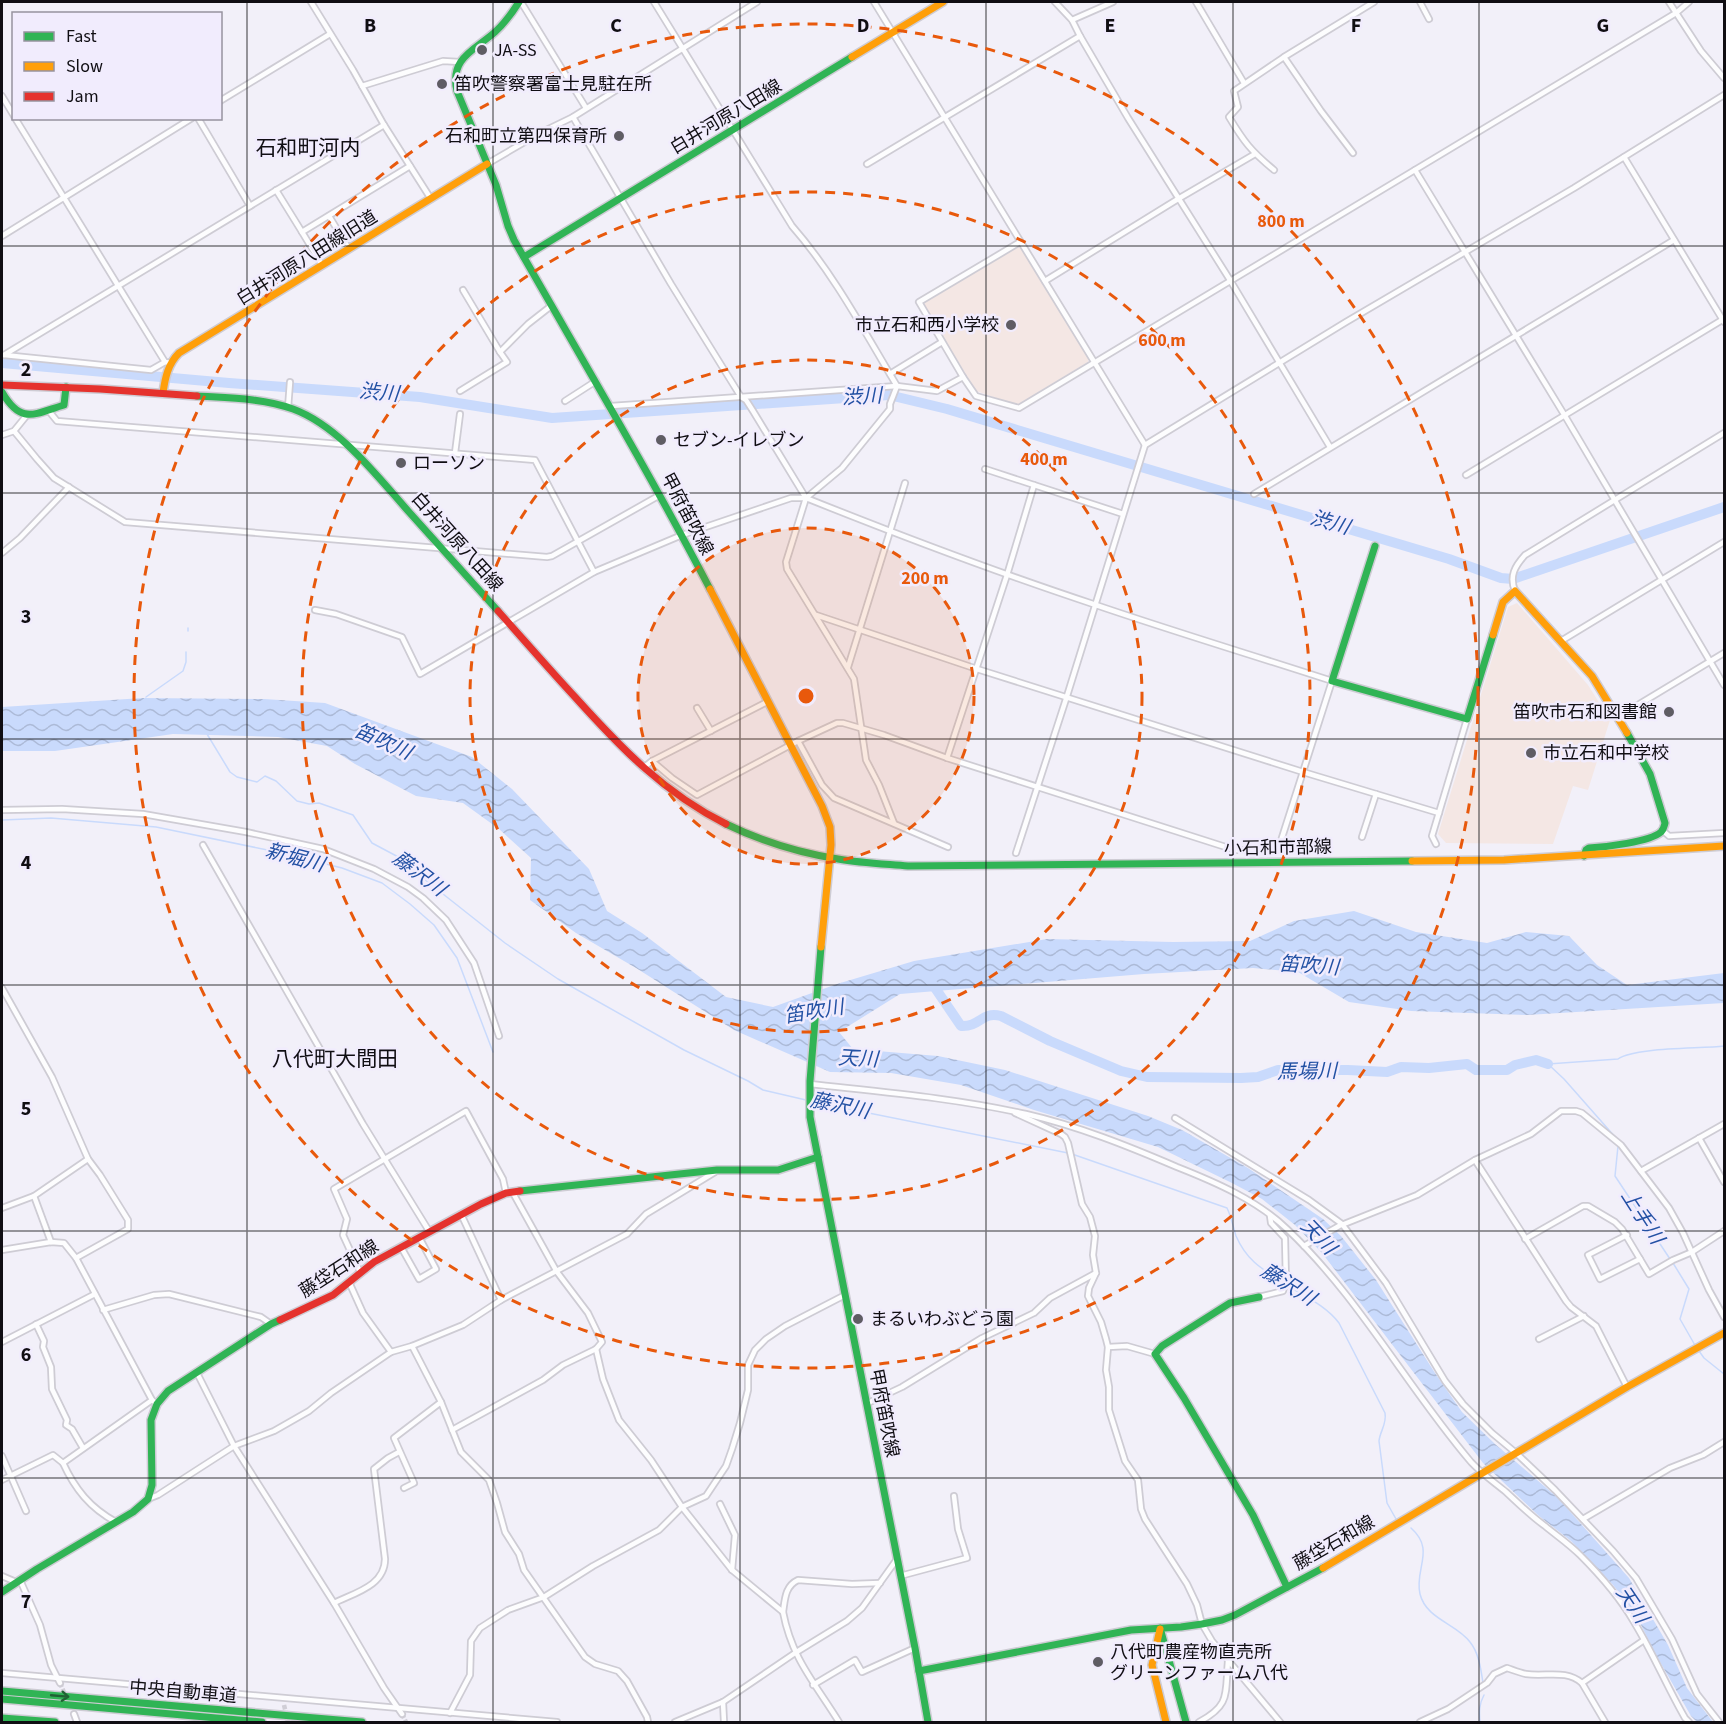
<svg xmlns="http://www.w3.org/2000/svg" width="1726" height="1724" font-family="'Source Sans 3','Noto Sans JP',sans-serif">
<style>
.education{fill:#f4e7e4}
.water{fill:url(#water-waves)}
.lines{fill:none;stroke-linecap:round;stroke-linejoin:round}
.stream{stroke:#c9dafc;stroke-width:1.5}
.river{stroke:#c9dafc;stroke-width:10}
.street-tunnel{stroke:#d0ced6;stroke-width:4.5;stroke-dasharray:4.5 2;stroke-linecap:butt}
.street-casing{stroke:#ceccd4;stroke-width:8}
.fast-casing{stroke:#ceccd4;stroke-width:10}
.slow-casing{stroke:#ceccd4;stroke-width:10}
.jam-casing{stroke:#ceccd4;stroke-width:10}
.street{stroke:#fdfdfe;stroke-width:4.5}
.fast{stroke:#30b455;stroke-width:7}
.slow{stroke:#ff9f0a;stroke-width:7}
.jam{stroke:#e5322d;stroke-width:7}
.oneway{stroke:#206134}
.grid{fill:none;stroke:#100e13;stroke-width:1.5;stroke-opacity:0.55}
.ring{fill:none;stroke:#e8590c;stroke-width:3;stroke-dasharray:10 8}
.poi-dot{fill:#5f5d64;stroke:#f1ecfd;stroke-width:2}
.labels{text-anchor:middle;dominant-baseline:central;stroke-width:5;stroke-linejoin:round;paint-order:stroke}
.poi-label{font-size:18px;fill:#100e13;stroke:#f1ecfd;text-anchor:start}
.street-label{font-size:18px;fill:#100e13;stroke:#f1ecfd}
.water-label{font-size:20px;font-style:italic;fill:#2351a4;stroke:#f1ecfd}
.quarter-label{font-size:21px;fill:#100e13;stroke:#f1ecfd}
.grid-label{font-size:20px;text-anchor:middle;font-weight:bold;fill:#100e13;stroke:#f1ecfd;stroke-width:5;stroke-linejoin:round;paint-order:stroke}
.centre{fill:#e8590c;stroke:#f1ecfd;stroke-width:3}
.ring-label{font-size:18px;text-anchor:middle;font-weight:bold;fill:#e8590c;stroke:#f1ecfd;stroke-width:5;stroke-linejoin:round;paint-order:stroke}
</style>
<defs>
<pattern id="water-waves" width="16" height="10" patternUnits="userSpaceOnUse" patternTransform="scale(1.5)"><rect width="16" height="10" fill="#c9dafc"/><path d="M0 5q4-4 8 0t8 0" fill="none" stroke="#acbad7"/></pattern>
</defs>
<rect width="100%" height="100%" fill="#f2f0f9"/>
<g class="education">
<path d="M1018,246L1022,248L1089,358L1088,362L1017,405L976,391L924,305L925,301Z"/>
<path d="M1517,603L1588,685L1610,720L1588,790L1573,786L1553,844L1446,843L1438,834L1508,607Z"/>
</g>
<path class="water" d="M143,698L264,699L325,703L472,757L512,789L589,869L607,911L642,933L726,997L773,1007L837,984L914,961L1047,939L1173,942L1250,941L1294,921L1354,911L1416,932L1487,943L1526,932L1569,936L1597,965L1627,985L1724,973V1003L1527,1015L1411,1011L1349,1002L1298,972L1253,968L1144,974L900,994L839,1032L853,1049L938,1056L1005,1070L1148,1116L1182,1130L1248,1168L1323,1219L1341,1236L1376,1280L1435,1373L1462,1412L1495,1444L1558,1498L1629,1578L1668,1645L1687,1688L1713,1722H1697L1691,1716L1656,1655L1636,1615L1613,1585L1571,1541L1539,1516L1483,1463L1322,1253L1295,1225L1262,1199L1232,1183L1158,1147L1034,1110L961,1085L891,1073L830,1072L734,1030L636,968L576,933L530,900L531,858L499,829L463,803L416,796L355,764L327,746L278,737L173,734L55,751H2V707Z"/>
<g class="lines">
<g class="stream">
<path d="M188,631V628"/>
<path d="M146,697L183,671L186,662V652"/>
<path d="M207,734L230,772L237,777L257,782L265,776L276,781L297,801L309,804L319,803L353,815L372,843L404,860L419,875L505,943L558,979L684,1050L748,1081L763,1090L806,1100"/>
<path d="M2,820L51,818L156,827L282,853L342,868L382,883L410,904L434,925L457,958L493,1052"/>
<path d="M1548,1064L1564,1079L1616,1138"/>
<path d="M1548,1064L1618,1059C1635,1047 1700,1049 1724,1046"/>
<path d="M814,1102L1068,1153"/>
<path d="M1618,1146L1615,1176L1670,1259"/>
<path d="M1072,1154L1227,1208C1231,1216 1233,1226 1236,1236C1247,1261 1262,1269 1284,1283"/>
<path d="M1673,1263L1689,1289L1680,1319L1696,1347"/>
<path d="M1288,1286C1306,1297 1326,1306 1339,1323L1385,1413C1387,1424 1380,1431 1379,1441L1387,1503L1396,1519"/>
<path d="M1699,1351L1704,1358L1724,1374"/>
<path d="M1411,1528C1436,1550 1414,1569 1420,1594C1426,1619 1457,1624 1470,1642C1479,1653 1481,1670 1483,1683"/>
<path d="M1480,1722C1479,1712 1479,1704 1484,1695"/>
</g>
<g class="river">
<path d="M2,363L229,383L420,397L552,418L889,395L947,409L1449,559L1501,578L1513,579L1724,507"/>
<path d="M929,979L961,1026C981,1027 981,1011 1001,1016L1050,1041L1121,1071L1147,1077L1241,1078L1258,1077L1278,1070H1348L1387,1072L1401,1067L1429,1068L1467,1064L1476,1070H1507L1515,1065L1536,1060L1548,1064"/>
</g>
<g class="street-tunnel">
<path d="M60,1683L66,1697"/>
<path d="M284,1705L288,1722"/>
<path d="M402,1714L406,1722"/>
</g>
<defs>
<g id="street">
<path d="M311,2L353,70L384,125L431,199"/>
<path d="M521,2L586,108"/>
<path d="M654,2L792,226C834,274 864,331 897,386"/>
<path d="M874,2L1145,445"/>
<path d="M1055,2L1072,20L1080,36L1128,118L1230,280L1330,447"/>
<path d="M1196,2L1244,83"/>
<path d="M1420,2L1429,19"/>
<path d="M1669,2L1701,51L1724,78"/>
<path d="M1072,20L1113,2"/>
<path d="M1284,57L1321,111L1353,153"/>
<path d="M362,86L443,61L460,62"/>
<path d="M2,96L14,116"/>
<path d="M220,101L330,34"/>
<path d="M573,117L671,284L741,397L746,400L753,411L806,498"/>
<path d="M15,118L165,362L171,363"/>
<path d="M198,118L250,206"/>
<path d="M1624,157L1724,322"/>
<path d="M487,164L540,133L573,117L757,2"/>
<path d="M867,164L1080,36"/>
<path d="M1274,170C1251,151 1244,142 1229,117L1238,107L1234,91L1284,57L1374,2"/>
<path d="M1415,170L1565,416L1724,685"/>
<path d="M276,190L302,232"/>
<path d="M329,216L349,249"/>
<path d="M2,236L192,118"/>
<path d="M1020,242L919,302L963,377L976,396L1019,408L1676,13L1689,2"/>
<path d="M322,265L302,232L410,166"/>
<path d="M1045,281L1178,199L1255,154"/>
<path d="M463,290L500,352"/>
<path d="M4,355L384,125"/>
<path d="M4,355L151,370L165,362"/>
<path d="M890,374L942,342"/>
<path d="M460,391L507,362L500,352L528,324L551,306"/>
<path d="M565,401L596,381"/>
<path d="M611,406L897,386L937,391L963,377"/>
<path d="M288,408L290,382"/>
<path d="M48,410L57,421L535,460L594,572"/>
<path d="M14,431L37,459L54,478L125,522L547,557L552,556L660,495"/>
<path d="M2,435L14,431L27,415"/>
<path d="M455,453L460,414"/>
<path d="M985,469L1123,514"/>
<path d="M1466,475L1722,320"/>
<path d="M1254,494L1674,240"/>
<path d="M2,553L20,538L69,487"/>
<path d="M1515,591C1509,576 1515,566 1525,555L1724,433"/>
<path d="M315,610L336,614L402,637L420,674L594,572L682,535L791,498H806C901,536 996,572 1093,604C1172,631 1252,655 1332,681L1278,850H1235L947,758L884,735L843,723H837L798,741L697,795L672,778L652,761"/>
<path d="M816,615L977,669L1303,772L1439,813"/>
<path d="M1561,641L1724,542"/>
<path d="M848,667L905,483"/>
<path d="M697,708L711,731"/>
<path d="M1618,717L1724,653"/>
<path d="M798,741L822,785L834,798L948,847"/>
<path d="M947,758L1007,575L1034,485"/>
<path d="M643,768L652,761L767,702"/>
<path d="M2,810L62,809L143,814L246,832L323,849L374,869L408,887L423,898L446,920L474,963L499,1036"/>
<path d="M894,823L879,785L866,760L854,679L787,569L786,562L806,498L842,468L890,409V404L897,386"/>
<path d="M1662,830L1669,836L1724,833"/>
<path d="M1362,837L1376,794"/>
<path d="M1436,844L1432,836L1467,719"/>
<path d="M203,845L363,1124L429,1231"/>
<path d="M1016,853L1067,696L1145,445L1346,322L1574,188L1724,95"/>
<path d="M2,988L52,1077L88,1159L100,1175L128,1220V1229L76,1258"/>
<path d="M810,1084C882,1092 955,1098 1026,1114C1078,1126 1128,1146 1177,1167C1215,1182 1257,1200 1287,1229C1359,1297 1407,1387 1471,1462C1482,1474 1494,1482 1506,1492C1519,1504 1531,1516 1545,1526C1557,1536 1569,1544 1580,1555C1600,1575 1620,1598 1634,1622C1653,1653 1667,1687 1685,1718L1689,1722"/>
<path d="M1015,1113L1061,1134L1065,1137L1068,1143L1082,1204L1090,1217L1095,1236L1093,1255L1096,1273L1089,1288L1088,1296L1101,1322L1106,1339L1108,1347L1106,1370L1109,1387V1410L1125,1461L1138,1480L1141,1509L1145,1519L1187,1584L1197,1605L1202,1624L1212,1641L1280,1722"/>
<path d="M1175,1118L1309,1200L1342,1224L1386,1283L1445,1381L1463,1404L1492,1433L1516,1453L1555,1490L1613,1551L1636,1578L1672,1639L1697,1694L1719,1722"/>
<path d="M1699,1138L1724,1182"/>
<path d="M1475,1160L1566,1301L1571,1307L1596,1326L1627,1387"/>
<path d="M1641,1171L1724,1124"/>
<path d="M34,1196L51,1242"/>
<path d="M2,1208L34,1196L88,1159"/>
<path d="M461,1214L501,1300"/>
<path d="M1627,1235L1588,1255L1600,1279L1640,1259"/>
<path d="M1525,1239L1583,1206H1588L1615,1222L1622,1229L1649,1274L1673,1260L1692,1252L1724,1231"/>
<path d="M1304,1246L1339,1226L1417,1195L1475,1160L1531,1134L1561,1111H1576L1582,1113L1621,1145L1669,1208L1683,1233L1709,1290L1724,1317"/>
<path d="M401,1247L419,1279L436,1269L419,1237"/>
<path d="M2,1250L51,1242L64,1243L76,1258L152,1400L157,1404"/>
<path d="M360,1272L343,1235L347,1219L334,1189L466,1111L503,1179L506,1193"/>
<path d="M349,1282L363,1313L391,1352"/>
<path d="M1259,1297L1283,1291L1286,1282L1285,1238L1271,1223L1270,1216"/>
<path d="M103,1310L154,1295L169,1294L261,1317L271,1324"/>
<path d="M36,1324L44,1341L43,1347L51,1367L52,1389L67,1420L66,1425L72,1429L83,1448"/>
<path d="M1539,1339L1584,1316"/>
<path d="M2,1342L95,1294"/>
<path d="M412,1346L441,1402L461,1452L489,1480L497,1503L505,1532L519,1554L524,1570L585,1657L595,1664L618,1671L627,1681L647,1717L648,1722"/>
<path d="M1108,1347L1127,1346L1155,1354"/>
<path d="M596,1349L603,1379L619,1420L651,1460L682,1507L732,1570L783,1612C792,1659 815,1683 839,1722"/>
<path d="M197,1373L234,1446L334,1603L384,1688L402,1714"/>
<path d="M868,1403L902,1387L982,1338L1034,1313L1050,1298L1096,1273"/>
<path d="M452,1430L543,1380L563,1365L596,1349L602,1342L588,1313L557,1272L513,1193"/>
<path d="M2,1456L26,1511"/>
<path d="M2,1480L53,1455L63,1463"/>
<path d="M404,1488L414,1483L394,1438L441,1402"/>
<path d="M148,1499L158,1495L234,1446L274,1431L309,1411L331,1393L391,1352L412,1346L463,1325L501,1300L627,1234L646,1214L715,1172"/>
<path d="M720,1504L735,1535L732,1570"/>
<path d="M1583,1519L1670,1468L1703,1455L1724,1442"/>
<path d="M116,1522C90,1508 75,1489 63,1463L152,1400"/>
<path d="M2,1576L16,1582"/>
<path d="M900,1576L967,1558L958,1529L954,1496"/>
<path d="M20,1580L40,1625L51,1665L60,1683"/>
<path d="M334,1603C354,1593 385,1586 385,1559L374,1469L388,1458L399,1452"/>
<path d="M783,1612C785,1599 785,1586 798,1580L852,1584L880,1583"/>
<path d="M2,1673L557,1722"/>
<path d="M1582,1683L1644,1640"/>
<path d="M813,1685L855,1660L862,1672L915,1648"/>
<path d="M175,1689L181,1696"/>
<path d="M723,1702L724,1722"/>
<path d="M450,1713L470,1675L471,1641L480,1628L508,1610L544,1597L593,1566L659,1530L682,1507L706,1496L726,1466L732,1449L740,1423L748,1390V1365L755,1350L766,1339L785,1326L845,1295"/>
<path d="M74,1714L77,1722"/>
<path d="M675,1722L723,1702L795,1653L847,1621L862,1608L897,1559"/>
<path d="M1199,1722C1231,1705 1225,1694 1228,1661"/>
<path d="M1420,1722L1448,1709L1487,1683L1494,1674L1507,1668C1513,1670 1520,1673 1526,1674C1546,1677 1566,1669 1582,1683L1605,1722"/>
</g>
<g id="fast">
<path d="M519,2C512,13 505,23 495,32C475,50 449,58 457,91L496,185L508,226L514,240C580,356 648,470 710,589"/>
<path d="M524,257L852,57"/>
<path d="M2,392C21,425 34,414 64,405L66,387"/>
<path d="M197,396C229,398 262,398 293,409C339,426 377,476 409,512C439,545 468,578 498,611"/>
<path d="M1375,546L1332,681L1467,719L1493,635"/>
<path d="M726,824C761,841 799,853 838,859C861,863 885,864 908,866L1412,861"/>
<path d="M1584,856L1586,850L1589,848C1605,847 1650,842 1661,832C1664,829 1664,827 1665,823L1650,774L1627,733"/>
<path d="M821,947L810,1081V1117L915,1648L928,1722"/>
<path d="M520,1191L717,1170H778L818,1157"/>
<path d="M1259,1297L1230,1303L1162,1346L1155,1354L1184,1398L1253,1515L1287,1587"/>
<path d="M2,1592L37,1569L133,1512L148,1499L152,1485L151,1420L157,1404L168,1391L271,1324L280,1320"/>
<path d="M1160,1628L1186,1722"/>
<path d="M919,1671L1131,1630L1181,1627L1202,1624L1222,1620L1235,1615L1323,1568"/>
<path d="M2,1691L362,1722"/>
<path d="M2,1699L262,1722"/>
<path d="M2,1718L55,1722"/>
</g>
<g id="slow">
<path d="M852,57L943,2"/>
<path d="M163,393C165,378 168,364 179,353L487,164"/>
<path d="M710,589L822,806L830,827L831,845L821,947"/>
<path d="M1493,635L1503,602L1515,591L1592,676L1627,733"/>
<path d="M1412,861L1504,860L1724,846"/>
<path d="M1323,1568L1627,1387L1724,1333"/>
<path d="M1160,1629L1152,1665L1166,1722"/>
</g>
<g id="jam">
<path d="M2,385L100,389L197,396"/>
<path d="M498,611C524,640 549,669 575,697C621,748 664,793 726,824"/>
<path d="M280,1320L333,1295L374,1262L481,1204L506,1193L520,1191"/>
</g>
</defs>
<use href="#street" class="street-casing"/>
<use href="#fast" class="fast-casing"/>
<use href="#slow" class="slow-casing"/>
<use href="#jam" class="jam-casing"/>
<use href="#street" class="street"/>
<use href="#fast" class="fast"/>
<use href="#slow" class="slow"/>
<use href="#jam" class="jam"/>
</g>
<defs><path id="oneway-shaft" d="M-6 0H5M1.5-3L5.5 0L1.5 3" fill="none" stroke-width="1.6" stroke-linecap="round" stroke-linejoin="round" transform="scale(1.5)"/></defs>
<use class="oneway" href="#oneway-shaft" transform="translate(60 1696) rotate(5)"/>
<path class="grid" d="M247,2V1722M493,2V1722M740,2V1722M986,2V1722M1233,2V1722M1479,2V1722M2,246H1724M2,493H1724M2,739H1724M2,985H1724M2,1231H1724M2,1478H1724"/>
<circle cx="806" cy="696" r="168" fill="#e8590c" fill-opacity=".12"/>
<g class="ring">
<circle cx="806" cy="696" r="168"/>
<circle cx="806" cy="696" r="336"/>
<circle cx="806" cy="696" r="504"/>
<circle cx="806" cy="696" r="672"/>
</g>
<g class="poi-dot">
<circle cx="482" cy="50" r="6"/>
<circle cx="442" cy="84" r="6"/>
<circle cx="619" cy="136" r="6"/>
<circle cx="1011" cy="325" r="6"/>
<circle cx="661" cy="440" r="6"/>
<circle cx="401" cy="463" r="6"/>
<circle cx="1669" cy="712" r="6"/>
<circle cx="1531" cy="753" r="6"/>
<circle cx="858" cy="1319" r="6"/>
<circle cx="1098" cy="1662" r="6"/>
</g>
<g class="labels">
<g class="poi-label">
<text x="494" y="50">JA-SS</text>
<text x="454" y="84">笛吹警察署富士見駐在所</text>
<text x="607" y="136" text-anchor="end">石和町立第四保育所</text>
<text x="999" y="325" text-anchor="end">市立石和西小学校</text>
<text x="673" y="440">セブン-イレブン</text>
<text x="413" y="463">ローソン</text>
<text x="1657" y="712" text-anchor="end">笛吹市石和図書館</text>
<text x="1543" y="753">市立石和中学校</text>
<text x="870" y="1319">まるいわぶどう園</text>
<text x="1110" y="1652">八代町農産物直売所<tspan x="1110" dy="21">グリーンファーム八代</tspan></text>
</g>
<g class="street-label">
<text transform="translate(726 117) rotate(-31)">白井河原八田線</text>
<text transform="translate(307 258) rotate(-32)">白井河原八田線旧道</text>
<text transform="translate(687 514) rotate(62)">甲府笛吹線</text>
<text transform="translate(457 542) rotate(48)">白井河原八田線</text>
<text transform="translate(1278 848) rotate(-1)">小石和市部線</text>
<text transform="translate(339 1269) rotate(-33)">藤垈石和線</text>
<text transform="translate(884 1413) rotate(79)">甲府笛吹線</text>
<text transform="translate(1334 1543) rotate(-30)">藤垈石和線</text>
<text transform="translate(183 1692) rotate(5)">中央自動車道</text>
</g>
<g class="water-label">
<text transform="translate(379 393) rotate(5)">渋川</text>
<text transform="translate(862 397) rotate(-3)">渋川</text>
<text transform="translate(1330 523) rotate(16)">渋川</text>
<text transform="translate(383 742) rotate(24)">笛吹川</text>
<text transform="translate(295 858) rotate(15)">新堀川</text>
<text transform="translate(419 874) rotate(37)">藤沢川</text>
<text transform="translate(1309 966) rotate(4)">笛吹川</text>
<text transform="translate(814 1012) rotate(-9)">笛吹川</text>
<text transform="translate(858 1059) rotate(3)">天川</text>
<text transform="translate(1307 1072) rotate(-1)">馬場川</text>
<text transform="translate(840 1106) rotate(12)">藤沢川</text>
<text transform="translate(1642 1217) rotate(57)">上手川</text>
<text transform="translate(1318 1237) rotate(46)">天川</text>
<text transform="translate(1288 1285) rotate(32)">藤沢川</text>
<text transform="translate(1632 1605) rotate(56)">天川</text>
</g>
<g class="quarter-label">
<text x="308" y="148">石和町河内</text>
<text x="335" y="1059">八代町大間田</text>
</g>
</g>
<g class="grid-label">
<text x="370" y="32">B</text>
<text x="616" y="32">C</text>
<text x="863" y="32">D</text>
<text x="1110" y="32">E</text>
<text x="1356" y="32">F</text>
<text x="1603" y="32">G</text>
<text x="26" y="376">2</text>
<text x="26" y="623">3</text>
<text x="26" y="869">4</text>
<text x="26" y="1115">5</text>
<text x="26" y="1361">6</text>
<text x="26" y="1608">7</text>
</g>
<circle cx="806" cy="696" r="9" class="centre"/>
<g class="ring-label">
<text x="1281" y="227">800 m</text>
<text x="1162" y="346">600 m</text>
<text x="1044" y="465">400 m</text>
<text x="925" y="584">200 m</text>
</g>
<rect width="1726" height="1724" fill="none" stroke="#100e13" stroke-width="6"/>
<rect x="12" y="12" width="210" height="108" fill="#f1ecfd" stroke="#97939f" stroke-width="1.5"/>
<rect x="24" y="32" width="30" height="9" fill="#30b455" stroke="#97939f" stroke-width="1.5"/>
<text x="66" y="42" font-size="18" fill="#100e13">Fast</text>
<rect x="24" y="62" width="30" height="9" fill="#ff9f0a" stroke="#97939f" stroke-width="1.5"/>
<text x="66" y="72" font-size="18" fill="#100e13">Slow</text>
<rect x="24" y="92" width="30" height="9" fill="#e5322d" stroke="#97939f" stroke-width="1.5"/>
<text x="66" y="102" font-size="18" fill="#100e13">Jam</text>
</svg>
